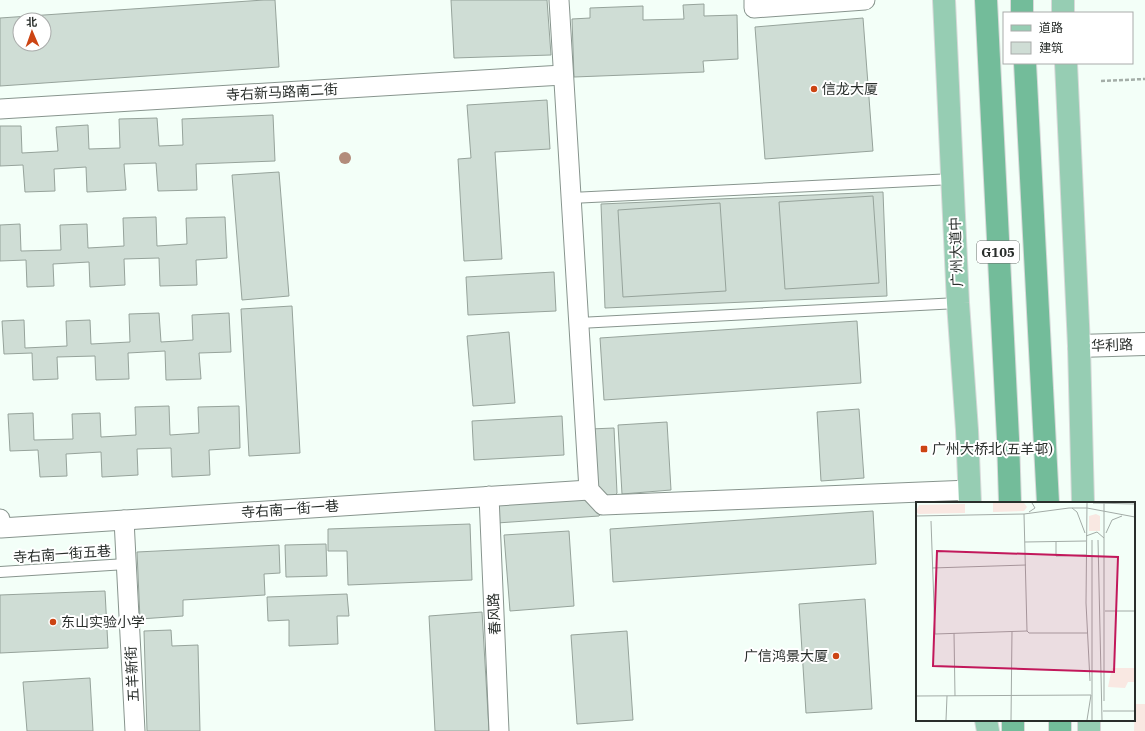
<svg xmlns="http://www.w3.org/2000/svg" width="1145" height="731" font-family="'IBM Plex Serif','Noto Sans SC',serif">
<style>
.green{fill:#f9e8e2}
.building{fill:#cfddd5;stroke:#96a39b;fill-rule:evenodd}
.lines{fill:none;stroke-linecap:round;stroke-linejoin:round}
.service-casing{stroke:#88958e;stroke-width:12}
.minor-casing{stroke:#88958e;stroke-width:21}
.tertiary-casing{stroke:#88958e;stroke-width:24}
.primary-casing{stroke:#d8d9d9;stroke-width:24}
.trunk-casing{stroke:#d8d9d9;stroke-width:24}
.path{stroke:#a4aea8;stroke-width:2.5;stroke-dasharray:4 2;stroke-linecap:butt}
.service{stroke:#fff;stroke-width:10}
.minor{stroke:#fff;stroke-width:19}
.tertiary{stroke:#fff;stroke-width:22}
.primary{stroke:#96cdb3;stroke-width:22}
.trunk{stroke:#73bc9a;stroke-width:22}
.tree{fill:#b28c7b}
.poi-dot{fill:#cc4413;stroke:#fff;stroke-width:1.5}
.labels{text-anchor:middle;dominant-baseline:central;stroke-width:4;stroke-linejoin:round;paint-order:stroke}
.shield{fill:#fff;stroke:#696d6b;stroke-width:1}
.shield-label{font-size:13px;font-weight:bold;fill:#292e2b}
.poi-label{font-size:14px;fill:#292e2b;stroke:#fff;text-anchor:start}
.street-label{font-size:14px;fill:#292e2b;stroke:#fff}
.inset-road{fill:none;stroke:#a2aba6;stroke-width:1}
.view{fill:#c2185b;fill-opacity:0.15;stroke:#c2185b;stroke-width:2}
.inset-edge{fill:none;stroke:#292e2b;stroke-width:2}
</style>
<rect width="100%" height="100%" fill="#f3fff8"/>
<path class="green" d="M1135,704H1145V731H1134Z"/>
<g class="building">
<path d="M264,0H275L279,67L0,86V18ZM20,20H44V44H20Z"/>
<path d="M451,0H547L551,55L454,58Z"/>
<path d="M704,4V16L737,15L738,59L703,61L704,72L574,77L572,19L590,18V8L643,6V20L684,19L683,5Z"/>
<path d="M863,18L873,151L765,159L755,27Z"/>
<path d="M547,100L550,149L495,152L502,259L464,261L458,159L471,158L467,105Z"/>
<path d="M273,115L275,161L196,164L197,190L158,191L156,163L124,164L126,190L87,192L86,167L54,169L55,191L25,192L23,165L0,166V126H21L22,153L58,151L56,127L88,125L89,149L120,148L119,119L157,118L159,146L183,145L182,119Z"/>
<path d="M279,172L289,296L242,300L232,175Z"/>
<path d="M883,192L887,296L605,308L601,204Z"/>
<path d="M873,196L879,283L785,289L779,202Z"/>
<path d="M720,203L726,291L623,297L618,210Z"/>
<path d="M156,217L157,246L187,244L186,218L225,217L227,258L196,260L197,285L160,286L159,258L124,259L125,285L90,287L89,262L53,264L54,286L27,287L26,260L0,261V225L20,224L21,251L61,250L60,225L87,224L88,248L124,246L123,218Z"/>
<path d="M554,272L556,311L468,315L466,277Z"/>
<path d="M292,306L300,453L249,456L241,309Z"/>
<path d="M159,313L161,342L193,340L192,315L229,313L231,352L199,353L201,379L166,380L165,351L128,353L129,379L96,380L95,356L57,357L58,379L33,380L32,353L4,354L2,321L24,320L25,348L67,346L66,321L90,320L91,344L130,342L129,314Z"/>
<path d="M857,321L861,383L604,400L600,338Z"/>
<path d="M509,332L515,403L473,406L467,336Z"/>
<path d="M169,406L170,435L199,433L198,407L239,406L240,448L209,450L210,475L172,477L171,448L137,449L138,475L102,477L101,452L66,454L67,476L40,477L38,450L10,451L8,414L33,413L34,440L73,439L72,414L100,413L101,437L136,435L135,407Z"/>
<path d="M859,409L864,478L821,481L817,412Z"/>
<path d="M562,416L564,455L474,460L472,421Z"/>
<path d="M667,422L671,490L622,494L618,425Z"/>
<path d="M614,428L617,493L599,516L497,523L496,500L583,497L590,429Z"/>
<path d="M873,511L876,564L613,582L610,529Z"/>
<path d="M470,524L472,580L348,585L347,551H328V529Z"/>
<path d="M569,531L574,606L510,611L504,535Z"/>
<path d="M326,544L327,576L286,577L285,545Z"/>
<path d="M279,545L280,573L264,574L265,595L183,600V616L140,619L137,552Z"/>
<path d="M105,591L108,648L0,653V595Z"/>
<path d="M347,594L349,616H337L338,644L289,646V620L268,621L267,597Z"/>
<path d="M865,599L872,709L806,713L799,604Z"/>
<path d="M482,612L489,731H435L429,616Z"/>
<path d="M171,630L172,646L198,645L200,731H147L144,631Z"/>
<path d="M627,631L633,720L577,724L571,635Z"/>
<path d="M90,678L93,731H27L23,682Z"/>
</g>
<g class="lines">
<defs>
<g id="service">
<path d="M571,198L953,179"/>
<path d="M579,323L958,303"/>
<path d="M0,572L126,564"/>
</g>
<g id="minor">
<path d="M559,0L589,490L603,505L970,490"/>
<path d="M754,0V8L865,0"/>
<path d="M0,109L563,75"/>
<path d="M489,496L499,731"/>
<path d="M0,519L1,528L589,490"/>
<path d="M124,520L135,731"/>
</g>
<path id="tertiary" d="M1079,346L1145,344"/>
<g id="primary">
<path d="M944,0L958,303L967,430L970,503"/>
<path d="M1063,0V13"/>
<path d="M1066,63L1079,346L1083,503"/>
<path d="M986,720L988,731"/>
<path d="M1089,720V731"/>
</g>
<g id="trunk">
<path d="M986,0L1008,439L1010,503"/>
<path d="M1022,0V13"/>
<path d="M1025,63L1048,503"/>
<path d="M1060,720V731"/>
<path d="M1013,731V720"/>
</g>
</defs>
<use href="#service" class="service-casing"/>
<use href="#minor" class="minor-casing"/>
<use href="#tertiary" class="tertiary-casing"/>
<use href="#primary" class="primary-casing"/>
<use href="#trunk" class="trunk-casing"/>
<path class="path" d="M1101,81L1145,79"/>
<use href="#service" class="service"/>
<use href="#minor" class="minor"/>
<use href="#tertiary" class="tertiary"/>
<use href="#primary" class="primary"/>
<use href="#trunk" class="trunk"/>
</g>
<circle class="tree" cx="345" cy="158" r="6"/>
<g class="poi-dot">
<circle cx="814" cy="89" r="4"/>
<rect x="920" y="445" width="8" height="8" rx="2"/>
<circle cx="53" cy="622" r="4"/>
<circle cx="836" cy="656" r="4"/>
</g>
<g class="labels">
<rect class="shield" x="977" y="241" width="42" height="22" rx="3"/>
<g class="shield-label">
<text x="998" y="252">G105</text>
</g>
<g class="poi-label">
<text x="822" y="89">信龙大厦</text>
<text x="932" y="449">广州大桥北(五羊邨)</text>
<text x="61" y="622">东山实验小学</text>
<text x="828" y="656" text-anchor="end">广信鸿景大厦</text>
</g>
<g class="street-label">
<text transform="translate(282 92) rotate(-3)">寺右新马路南二街</text>
<text transform="translate(956 252) rotate(-92)">广州大道中</text>
<text transform="translate(1112 345) rotate(-2)">华利路</text>
<text transform="translate(290 509) rotate(-4)">寺右南一街一巷</text>
<text transform="translate(62 554) rotate(-4)">寺右南一街五巷</text>
<text transform="translate(494 614) rotate(-93)">春风路</text>
<text transform="translate(132 674) rotate(-93)">五羊新街</text>
</g>
</g>
<g transform="translate(916 502)">
<rect width="219" height="219" fill="#f3fff8"/>
<path d="M77,1H108L111,5L108,9L77,10ZM49,2V11L3,12L0,10L3,3ZM180,12L184,14V29H173V14ZM196,166H219V180H212L209,186L192,185Z" fill="#f9e8e2"/>
<path class="inset-road" d="M171,1L170,101L174,179M177,1L219,2M156,6L161,10L169,31M113,10L119,6L116,1M108,12L111,129L113,131H171M0,14L108,12L153,6H171L219,15M15,19L19,132L111,129M190,31L196,18L206,14M170,34L181,30L188,36M182,38L186,218M140,39V54L170,53M109,40L170,39M16,66L110,63M189,109H219M38,131L39,194M0,194L175,193L171,218M188,199V1M187,209H219M30,218L31,194M95,218L96,129M176,218V38"/>
<path class="view" d="M21,49L202,55L198,170L17,164Z"/>
<rect width="219" height="219" class="inset-edge"/>
</g>
<rect x="1003" y="12" width="130" height="52" fill="#ffffff" stroke="#a9abaa"/>
<rect x="1011" y="25" width="20" height="6" fill="#96cdb3" stroke="#a9abaa"/>
<text x="1039" y="32" font-size="12" fill="#292e2b">道路</text>
<rect x="1011" y="42" width="20" height="12" fill="#cfddd5" stroke="#a9abaa"/>
<text x="1039" y="52" font-size="12" fill="#292e2b">建筑</text>
<g transform="translate(32 32) rotate(358)"><circle r="19" fill="#ffffff" stroke="#a9abaa"/>
<path d="M0-3L7 15L0 10L-7 15Z" fill="#cc4413"/>
<text y="-6" font-size="11" font-weight="bold" text-anchor="middle" fill="#292e2b">北</text>
</g>
</svg>
